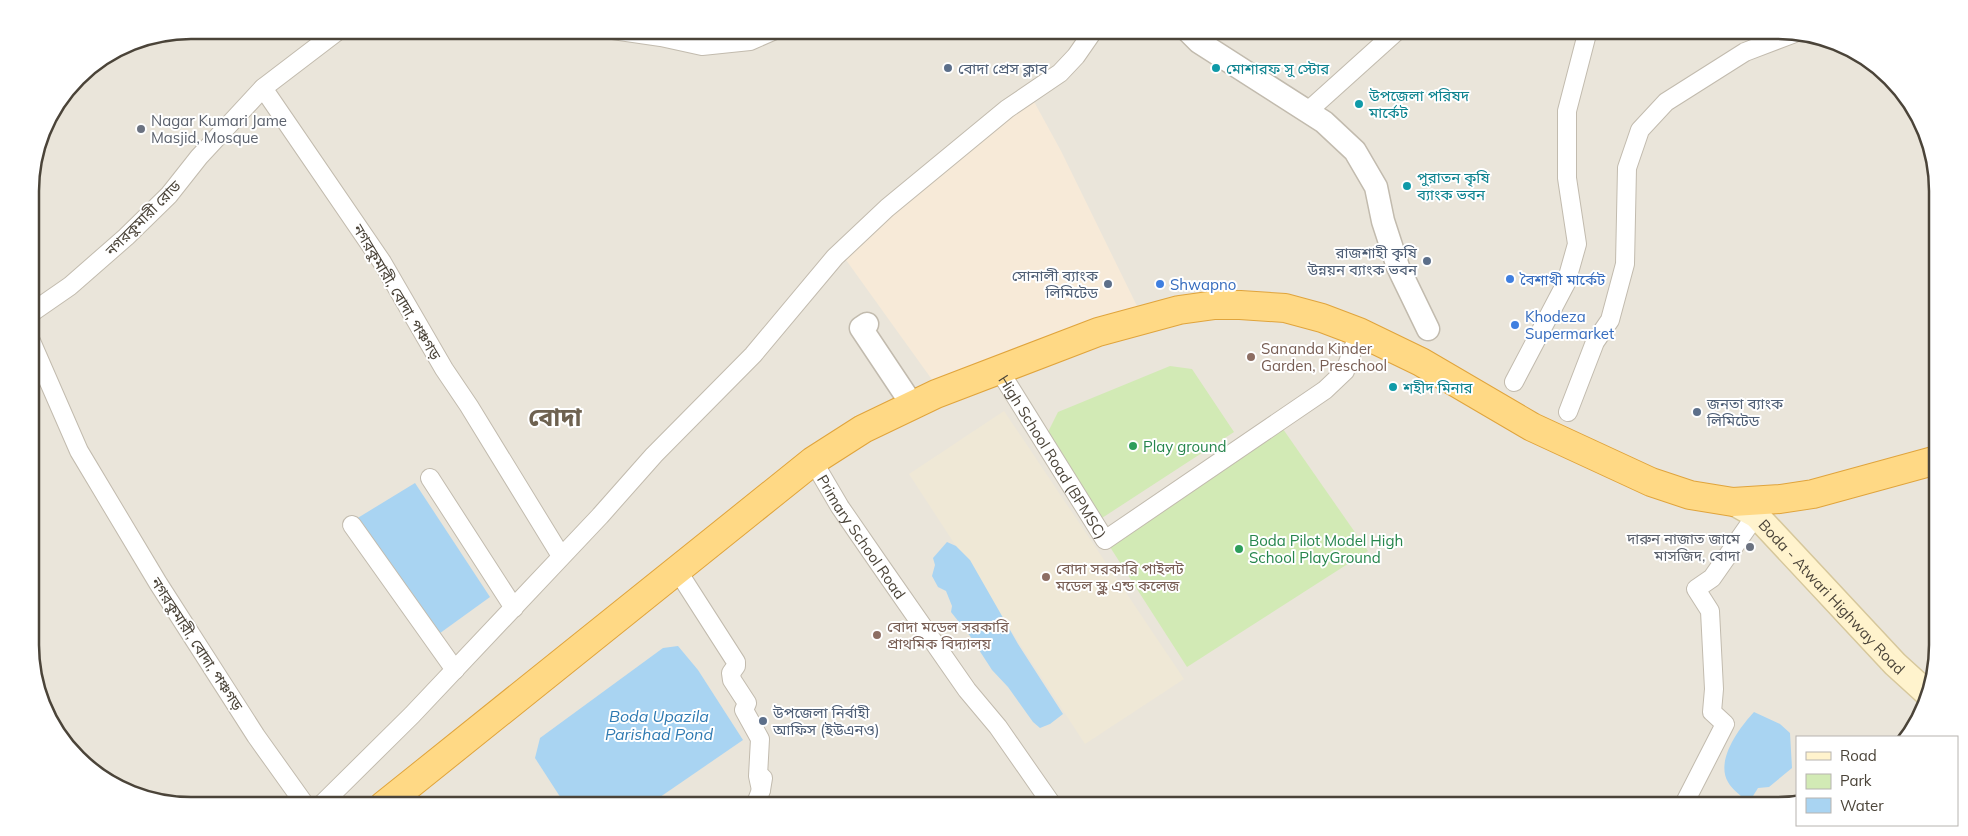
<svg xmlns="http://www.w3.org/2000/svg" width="1968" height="836" font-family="Mulish,'Noto Sans Bengali',sans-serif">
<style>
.residential{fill:#eae5da}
.commercial{fill:#f7ead8}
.education{fill:#efe8d6}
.green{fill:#d2eab5}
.water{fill:#a9d4f2}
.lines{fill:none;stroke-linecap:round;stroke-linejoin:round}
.minor-casing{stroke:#c2bbae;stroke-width:20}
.tertiary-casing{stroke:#c2bbae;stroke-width:25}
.secondary-casing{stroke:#d6c79b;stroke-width:28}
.trunk-casing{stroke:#e0a43c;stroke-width:30}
.minor{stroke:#fff;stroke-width:18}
.tertiary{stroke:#fff;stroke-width:22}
.secondary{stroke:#fff3cd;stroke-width:25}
.trunk{stroke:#ffd985;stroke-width:28}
.service-dot{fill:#5c6f8a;stroke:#fff;stroke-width:2}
.culture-dot{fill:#0f9aa8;stroke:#fff;stroke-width:2}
.worship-dot{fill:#6b7280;stroke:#fff;stroke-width:2}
.shop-dot{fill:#3f7fe0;stroke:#fff;stroke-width:2}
.education-dot{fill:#8d6e63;stroke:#fff;stroke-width:2}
.leisure-dot{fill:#2e9e5b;stroke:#fff;stroke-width:2}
.labels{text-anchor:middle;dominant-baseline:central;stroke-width:4;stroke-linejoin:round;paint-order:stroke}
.service-label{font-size:15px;fill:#4e5e75;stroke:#fff;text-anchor:start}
.culture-label{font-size:15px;fill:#0d838f;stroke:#fff;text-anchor:start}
.worship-label{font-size:15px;fill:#5b616d;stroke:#fff;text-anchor:start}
.street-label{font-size:15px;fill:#4b4439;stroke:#fff}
.shop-label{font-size:15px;fill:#366cbe;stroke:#fff;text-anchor:start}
.education-label{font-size:15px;fill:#785e54;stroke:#fff;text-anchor:start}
.leisure-label{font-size:15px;fill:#27864d;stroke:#fff;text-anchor:start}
.water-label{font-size:16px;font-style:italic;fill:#2e7ab2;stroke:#fff}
.town-label{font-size:25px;font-weight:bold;fill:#6e6250;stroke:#fff}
.rim{fill:none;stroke:#4b4439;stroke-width:2.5}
</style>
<rect width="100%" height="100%" fill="#f6f3ec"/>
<path class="residential" d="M190,30H1778L1839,42L1905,93L1937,170L1938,646L1926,707L1908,737H1797V803L1788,806H190L129,794L63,743L31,667L30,180L47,119L84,70L129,42Z"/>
<path class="commercial" d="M1026,87L1061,151L1137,306L1075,338L938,388L836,246Z"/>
<path class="education" d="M1004,411L1184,679L1085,744L909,474Z"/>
<g class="green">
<path d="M1170,366L1192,369L1234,432L1102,518L1067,467L1047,434L1058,412Z"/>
<path d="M1283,429L1368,551L1187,667L1110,547Z"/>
</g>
<g class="water">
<path d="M415,483L490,597L436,636L356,519Z"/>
<path d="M947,542L956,546L970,560L1018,644L1063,714L1050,724L1040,728L1033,722L1008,687L992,670L970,636L951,612L952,606L946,591L938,587L932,576L935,565L933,558Z"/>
<path d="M678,646L698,670L743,740L647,806H566L535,758L540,738L663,648Z"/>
<path d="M1754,712L1780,724L1790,733L1792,768L1769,787L1758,788L1753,796L1744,799C1739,794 1731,788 1728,782C1715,760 1740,727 1754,712Z"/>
</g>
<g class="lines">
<defs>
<g id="minor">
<path d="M339,30L263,88L382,262L444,369L469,406L561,556"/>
<path d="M613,30L661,37L702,46L750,41L775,30"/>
<path d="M1308,111L1398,30"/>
<path d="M31,313L70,286L126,237L169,195L199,157L263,88"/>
<path d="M31,341L79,451L158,583L256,736L306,806"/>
<path id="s1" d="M999,370L1105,540L1325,390L1345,371L1359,332"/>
<path d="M1514,382L1566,283L1577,244L1567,178V111L1588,30"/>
<path d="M1568,412L1595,342L1610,320L1625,264L1627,168L1640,130L1666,102L1745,52L1795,33"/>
<path id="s2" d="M813,461L840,507L880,565L967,690L998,727L1053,806"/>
<path d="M430,478L514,608"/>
<path d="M352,525L455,670"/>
<path d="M677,570L736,662V666L731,673L732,680L747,703L744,710L760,739L758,776L761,790"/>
<path d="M320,806L412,715L600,516L654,455L753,355L835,257L887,208L1007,109L1060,73L1076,56L1094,30"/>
<path d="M755,806L761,790L763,778"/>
<path d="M1683,806L1725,724L1712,712L1714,689L1710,611L1696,589L1712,578L1756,515"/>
</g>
<g id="tertiary">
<path d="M1187,30L1199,42L1324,122L1355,151L1376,187L1383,221L1398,267L1428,329"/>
<path d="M867,324L861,328L911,403"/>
</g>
<g id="secondary">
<path id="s3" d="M1733,502L1756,515L1895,664L1928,694"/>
</g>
<path id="trunk" d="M383,806L813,461L863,429L936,394L1098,332L1179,310L1215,305H1240L1285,308L1322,318L1359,332L1421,362L1532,427L1651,482L1690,495L1733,502L1780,499L1813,494L1937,460"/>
</defs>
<use href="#minor" class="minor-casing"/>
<use href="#tertiary" class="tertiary-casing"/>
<use href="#secondary" class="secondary-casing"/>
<use href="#trunk" class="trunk-casing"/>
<use href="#minor" class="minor"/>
<use href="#tertiary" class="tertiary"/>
<use href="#secondary" class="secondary"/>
<use href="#trunk" class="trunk"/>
</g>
<g class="service-dot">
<circle cx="948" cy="68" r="5"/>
<circle cx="1427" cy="261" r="5"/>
<circle cx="1108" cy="284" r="5"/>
<circle cx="1697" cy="412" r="5"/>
<circle cx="763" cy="721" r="5"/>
</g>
<g class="culture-dot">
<circle cx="1216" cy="68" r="5"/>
<circle cx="1359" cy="104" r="5"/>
<circle cx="1407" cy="186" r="5"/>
<circle cx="1393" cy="387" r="5"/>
</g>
<g class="worship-dot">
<circle cx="141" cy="129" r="5"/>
<circle cx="1750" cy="547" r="5"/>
</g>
<g class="shop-dot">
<circle cx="1510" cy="279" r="5"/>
<circle cx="1160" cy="284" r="5"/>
<circle cx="1515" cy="325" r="5"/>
</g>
<g class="education-dot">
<circle cx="1251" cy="357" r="5"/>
<circle cx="1046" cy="577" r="5"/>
<circle cx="877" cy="635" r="5"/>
</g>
<g class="leisure-dot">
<circle cx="1133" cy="446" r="5"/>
<circle cx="1239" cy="549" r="5"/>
</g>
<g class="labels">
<g class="service-label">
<text x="958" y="68">বোদা প্রেস ক্লাব</text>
<text x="1417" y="252" text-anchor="end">রাজশাহী কৃষি<tspan x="1417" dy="17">উন্নয়ন ব্যাংক ভবন</tspan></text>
<text x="1098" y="275" text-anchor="end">সোনালী ব্যাংক<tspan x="1098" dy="17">লিমিটেড</tspan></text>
<text x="1707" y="403">জনতা ব্যাংক<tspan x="1707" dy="17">লিমিটেড</tspan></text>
<text x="773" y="712">উপজেলা নির্বাহী<tspan x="773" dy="17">আফিস (ইউএনও)</tspan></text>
</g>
<g class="culture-label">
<text x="1226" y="68">মোশারফ সু স্টোর</text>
<text x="1369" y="95">উপজেলা পরিষদ<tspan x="1369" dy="17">মার্কেট</tspan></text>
<text x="1417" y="177">পুরাতন কৃষি<tspan x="1417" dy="17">ব্যাংক ভবন</tspan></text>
<text x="1403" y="387">শহীদ মিনার</text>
</g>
<g class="worship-label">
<text x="151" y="120">Nagar Kumari Jame<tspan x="151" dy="17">Masjid, Mosque</tspan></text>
<text x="1740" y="538" text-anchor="end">দারুন নাজাত জামে<tspan x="1740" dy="17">মাসজিদ, বোদা</tspan></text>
</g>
<g class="street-label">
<text transform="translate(143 218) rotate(-45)">নগরকুমারী রোড</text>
<text transform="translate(397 292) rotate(59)">নগরকুমারী, বোদা, পঞ্চগড়</text>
<text stroke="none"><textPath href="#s1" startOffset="102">High School Road (BPMSC)</textPath></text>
<text stroke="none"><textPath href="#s2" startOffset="90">Primary School Road</textPath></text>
<text stroke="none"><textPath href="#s3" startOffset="138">Boda - Atwari Highway Road</textPath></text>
<text transform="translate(197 644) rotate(57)">নগরকুমারী, বোদা, পঞ্চগড়</text>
</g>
<g class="shop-label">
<text x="1520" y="279">বৈশাখী মার্কেট</text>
<text x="1170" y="284">Shwapno</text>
<text x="1525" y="316">Khodeza<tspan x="1525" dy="17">Supermarket</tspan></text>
</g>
<g class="education-label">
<text x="1261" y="348">Sananda Kinder<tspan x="1261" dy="17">Garden, Preschool</tspan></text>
<text x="1056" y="568">বোদা সরকারি পাইলট<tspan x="1056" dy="17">মডেল স্কুল এন্ড কলেজ</tspan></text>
<text x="887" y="626">বোদা মডেল সরকারি<tspan x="887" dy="17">প্রাথমিক বিদ্যালয়</tspan></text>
</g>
<g class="leisure-label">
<text x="1143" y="446">Play ground</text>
<text x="1249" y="540">Boda Pilot Model High<tspan x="1249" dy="17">School PlayGround</tspan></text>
</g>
<g class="water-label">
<text x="659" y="716">Boda Upazila<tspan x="659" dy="18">Parishad Pond</tspan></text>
</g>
<g class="town-label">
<text x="555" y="416">বোদা</text>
</g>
</g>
<path d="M0 0H1968V836H0ZM191 39H1777A152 152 0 0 1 1929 191V645A152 152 0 0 1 1777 797H191A152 152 0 0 1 39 645V191A152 152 0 0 1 191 39Z" fill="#fff" fill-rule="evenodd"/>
<path class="rim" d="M191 39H1777A152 152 0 0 1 1929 191V645A152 152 0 0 1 1777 797H191A152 152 0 0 1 39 645V191A152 152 0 0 1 191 39Z"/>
<rect x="1796" y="736" width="162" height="90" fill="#ffffff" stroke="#b7b4b0"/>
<rect x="1806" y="752" width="25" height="8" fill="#fff3cd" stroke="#b7b4b0"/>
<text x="1840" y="761" font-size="15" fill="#4b4439">Road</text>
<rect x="1806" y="774" width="25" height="15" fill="#d2eab5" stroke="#b7b4b0"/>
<text x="1840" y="786" font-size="15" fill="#4b4439">Park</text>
<rect x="1806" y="798" width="25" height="15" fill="#a9d4f2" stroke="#b7b4b0"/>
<text x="1840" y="811" font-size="15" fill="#4b4439">Water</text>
</svg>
